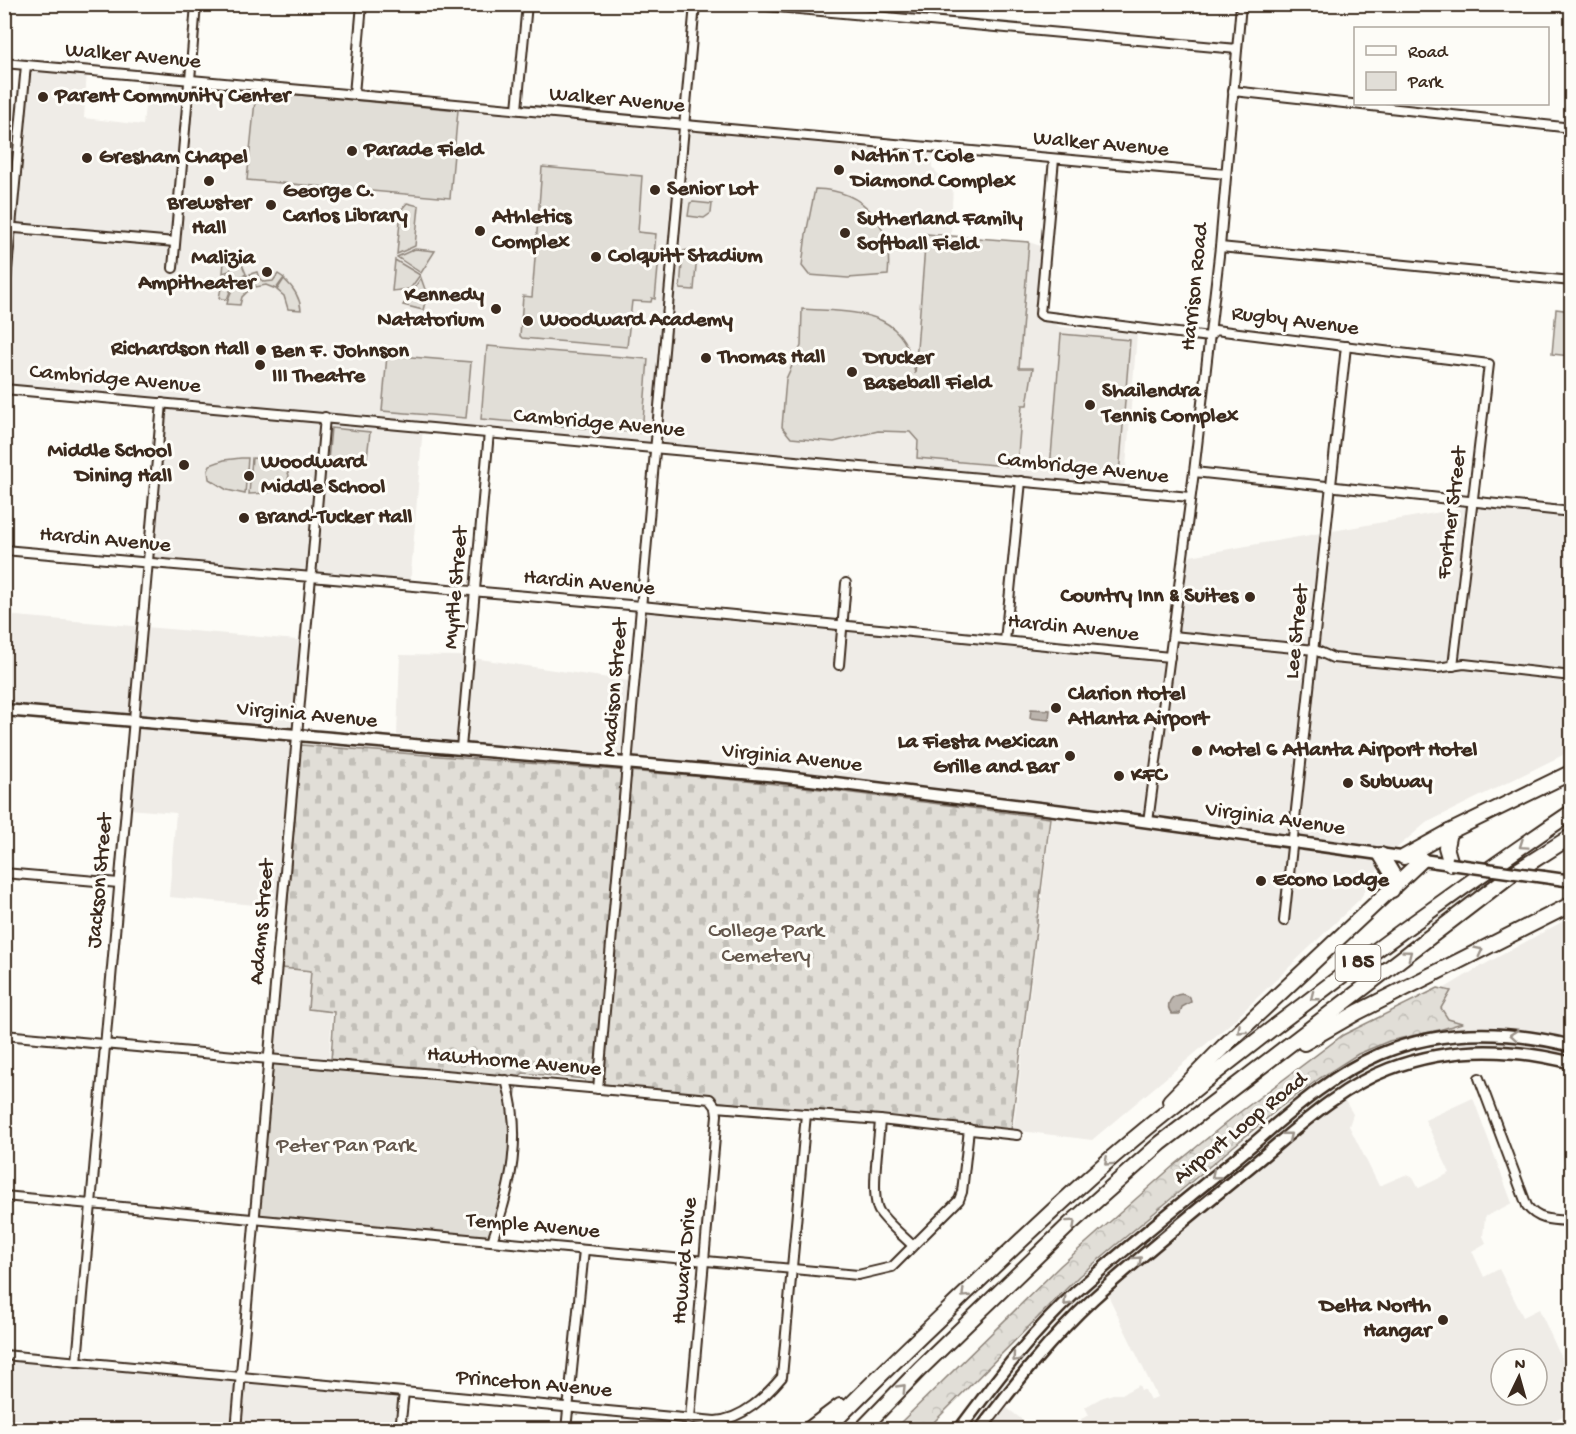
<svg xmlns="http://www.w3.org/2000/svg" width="1576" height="1434" font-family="'Gochi Hand',sans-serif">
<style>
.built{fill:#efece7;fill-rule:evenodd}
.green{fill:#e1ded7;stroke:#8e847a;stroke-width:1.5}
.forest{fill:url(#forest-crowns);stroke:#8e847a;stroke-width:1.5}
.cemetery{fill:url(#cemetery-stones);stroke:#8e847a;stroke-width:1.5}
.water{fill:url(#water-ripples);stroke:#887d74;stroke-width:1.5}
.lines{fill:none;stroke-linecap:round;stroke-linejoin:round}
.minor-casing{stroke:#3b2a1e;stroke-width:12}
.secondary-casing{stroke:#3b2a1e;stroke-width:15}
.motorway-casing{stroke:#3b2a1e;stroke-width:18}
.minor{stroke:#fdfcf7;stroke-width:8}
.secondary{stroke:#fdfcf7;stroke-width:10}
.motorway{stroke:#fdfcf7;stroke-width:14}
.secondary-bridge-casing{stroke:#3b2a1e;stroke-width:15;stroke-linecap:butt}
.secondary-bridge{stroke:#fdfcf7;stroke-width:10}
.oneway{stroke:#9c938a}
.poi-dot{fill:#3b2a1e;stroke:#fdfcf7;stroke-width:2}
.labels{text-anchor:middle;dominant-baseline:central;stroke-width:6;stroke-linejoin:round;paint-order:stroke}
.shield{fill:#fdfcf7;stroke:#75695f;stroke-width:1.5}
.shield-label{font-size:21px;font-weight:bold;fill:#3b2a1e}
.street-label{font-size:22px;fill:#3b2a1e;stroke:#fdfcf7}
.poi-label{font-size:22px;font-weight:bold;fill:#3b2a1e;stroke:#fdfcf7;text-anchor:start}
.park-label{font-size:22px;fill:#64574c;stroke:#fdfcf7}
</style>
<defs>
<pattern id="forest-crowns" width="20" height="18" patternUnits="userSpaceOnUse" patternTransform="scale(1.5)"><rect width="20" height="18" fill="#e1ded7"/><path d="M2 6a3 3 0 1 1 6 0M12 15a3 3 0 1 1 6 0" fill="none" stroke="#c2bfb8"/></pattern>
<pattern id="cemetery-stones" width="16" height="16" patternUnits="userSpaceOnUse" patternTransform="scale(1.5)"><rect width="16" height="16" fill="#e1ded7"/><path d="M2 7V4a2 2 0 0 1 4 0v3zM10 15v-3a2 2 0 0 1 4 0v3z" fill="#c2bfb8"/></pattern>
<pattern id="water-ripples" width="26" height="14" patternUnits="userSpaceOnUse" patternTransform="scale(1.5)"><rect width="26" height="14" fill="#bbb4ad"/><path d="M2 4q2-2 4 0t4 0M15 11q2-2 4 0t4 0" fill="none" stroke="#99938c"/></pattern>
</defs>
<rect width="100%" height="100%" fill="#fdfcf7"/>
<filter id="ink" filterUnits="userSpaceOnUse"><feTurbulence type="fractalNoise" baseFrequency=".0167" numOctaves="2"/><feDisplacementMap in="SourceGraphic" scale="12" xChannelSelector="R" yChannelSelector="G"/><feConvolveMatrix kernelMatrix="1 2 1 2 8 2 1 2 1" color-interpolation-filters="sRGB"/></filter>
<g filter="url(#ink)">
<g class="built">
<path d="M26,65L87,70L84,118L143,125L148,76L933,148L932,167L940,176L953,182L951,235L1029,242L1043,247L1044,316L1060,327L1137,334L1124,491L423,426L410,586L148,563L162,403L5,389V302Z"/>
<path d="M1480,505L1571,517V751L1426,823L1385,858L1360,899L1231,1023L1092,1140L1013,1130L1053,804L397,735L400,655L459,656L629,681L635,611L1165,656L1190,556Z"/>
<path d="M4,615L309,641L307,668L296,725L277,907L169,897L176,813L129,809L139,717L5,706Z"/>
<path d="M1571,917V1060L1479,1052L1392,1020L1478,968Z"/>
<path d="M273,968L311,972L307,1010L332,1013L329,1059L266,1057Z"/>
<path d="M1473,1098L1512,1203L1485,1217L1483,1236L1486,1243L1472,1251L1484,1277L1499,1269L1523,1317L1539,1309L1571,1379V1412L1535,1430H1072L1082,1424L1081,1419L1089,1415L1085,1407L1101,1398L1113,1394H1122L1139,1385L1141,1390H1145L1150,1400L1157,1397L1108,1295L1190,1223L1344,1099L1353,1114L1349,1126L1379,1186L1405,1175L1413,1177L1419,1188L1450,1173L1425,1120ZM1501,1359H1537V1395H1501Z"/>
<path d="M4,1360L399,1397L396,1429H5Z"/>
<path d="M1007,1408L1034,1429H990Z"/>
</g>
<g class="green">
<path d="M256,91L458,110L450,198L247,180Z"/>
<path d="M542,167L642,176L638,232L656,234L654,256L659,257L655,299L652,298L651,302L632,301L627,347L522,338L520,336L523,296L532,297Z"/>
<path d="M815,189C866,190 893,225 888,275L848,278L809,275L802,266L806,234Z"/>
<path d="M693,202L712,204L711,213L704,218L688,216L690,203Z"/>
<path d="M407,203L419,206L415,246L397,254L401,210Z"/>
<path d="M926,234L1029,242L1019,368H1033L1027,405H1022L1017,467L917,458L918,441L910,432L878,431L834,442L791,438L782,427L786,379L801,346L802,309C857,313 905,307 915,374Z"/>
<path d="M415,249L435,251L421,273L397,257Z"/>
<path d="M694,249L697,253L694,290L680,289L683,251Z"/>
<path d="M395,260L420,275L410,289L392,291Z"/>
<path d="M224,262L237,263L230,270L241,262L246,274C235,280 230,288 227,300L219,298L222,283L229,271L223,273Z"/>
<path d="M257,272L259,278L264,282L273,281L278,274L284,278L276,289L266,285L256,287L250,274Z"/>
<path d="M247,275L252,287L242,297L240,305L227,304C230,291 235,283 247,275Z"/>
<path d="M421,278L427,295L423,310L403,305Z"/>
<path d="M284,279C294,288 300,297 301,310L288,309L284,296L277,290Z"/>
<path d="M1556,309L1571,311V356L1552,354Z"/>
<path d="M1061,334L1130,340L1119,475L1050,469Z"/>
<path d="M487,346L648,359L642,433L481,419Z"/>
<path d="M387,355L471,362L466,418L382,411Z"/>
<path d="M331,428L370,432L366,465L328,461Z"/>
<path d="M241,458H248L245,494L227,490L209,479L208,470L210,465L224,460Z"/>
<path d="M252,458C264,459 284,462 289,475L287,484L267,493L249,494Z"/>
<path d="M266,1057L517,1082L503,1201L494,1236L252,1222Z"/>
</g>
<path class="forest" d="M1438,988L1451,991L1441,1008L1448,1019L1462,1023L1439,1030L1389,1041L1358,1054L1320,1078L1278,1109L1079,1276L927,1429H894L1061,1265L1172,1167L1232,1118L1343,1035Z"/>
<path class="cemetery" d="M301,745L704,777L796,786L1050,818L1011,1130L719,1102L703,1094L586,1083L584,1079L523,1073L519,1077L331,1060L334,1012L308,1009L311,971L282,968Z"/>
<g class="water">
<path d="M1031,709L1050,710L1049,720L1030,718Z"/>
<path d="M1182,994L1190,997L1191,1002L1182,1007L1180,1014H1172C1164,1005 1171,995 1182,994Z"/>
</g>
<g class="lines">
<defs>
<g id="minor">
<path d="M744,4L1237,49"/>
<path d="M4,63L1226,174"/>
<path d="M190,80L196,4"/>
<path d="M1233,91L1572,128"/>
<path d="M354,94L362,4"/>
<path d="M517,109L527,4"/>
<path d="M1054,159L1040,314L1043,316L1209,337L1215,330L1489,364L1453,666"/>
<path d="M4,227L175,242"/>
<path d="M1220,247L1572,281"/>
<path d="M173,268L189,83"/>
<path d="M4,302L26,65"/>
<path d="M4,389L1190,497"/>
<path d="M1194,472L1572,512"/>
<path d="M4,550L641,606L1170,657"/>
<path d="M1173,636L1315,650L1333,658L1437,668L1464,664L1572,676"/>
<path d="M1005,641L1021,481"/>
<path d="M839,665L846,583"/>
<path d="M461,748L489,432"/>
<path d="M1148,822L1194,472L1220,247L1241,4"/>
<path d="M4,873L119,883"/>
<path d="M1284,921L1346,346"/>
<path d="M4,1035L710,1099L716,1107L880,1120L1017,1135"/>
<path d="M1479,1078L1527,1206C1538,1221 1554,1220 1572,1221"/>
<path d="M598,1089L695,4"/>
<path d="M880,1120C879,1141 870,1195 879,1211C887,1223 902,1235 912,1245"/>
<path d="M4,1196L858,1275L892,1267L959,1200L962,1192L969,1129"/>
<path d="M492,1241C511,1187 523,1136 506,1080"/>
<path d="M4,1355L715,1421C743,1419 765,1397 782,1377L806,1114"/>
<path d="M77,1362L162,403"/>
<path d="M690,1418L717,1115L716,1107"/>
<path d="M236,1430L325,417"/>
<path d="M400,1430L404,1392"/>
<path d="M566,1430L584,1250"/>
</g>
<g id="secondary">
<path d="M4,710L778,776L1128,819L1451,864"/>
<path d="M1544,877L1572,881"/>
<path d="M959,1430C995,1382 1032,1332 1077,1291C1127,1246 1181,1204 1234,1160C1280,1122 1324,1078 1380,1054C1442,1028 1508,1030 1572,1046"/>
<path d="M980,1430C1015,1384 1051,1338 1093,1299C1145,1252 1201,1207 1256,1162C1297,1128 1339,1088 1389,1069C1449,1046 1510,1047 1572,1063"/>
</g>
<g id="motorway">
<path d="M1449,832L1446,847L1451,864"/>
<path d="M1381,855L1393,875L1392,890"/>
<path d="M1404,857L1449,832L1572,772"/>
<path d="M1304,1043L1358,1012L1572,904"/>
<path d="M1170,1101L1224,1046L1422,860"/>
<path d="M808,1430L840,1406"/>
<path d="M826,1430C872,1382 921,1336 969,1290C1029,1233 1089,1175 1153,1123C1288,1013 1427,910 1572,812"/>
<path d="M861,1430L920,1369L1070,1224L1161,1143L1512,874L1572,836"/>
</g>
</defs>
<use href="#minor" class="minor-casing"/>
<use href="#secondary" class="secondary-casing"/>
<use href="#motorway" class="motorway-casing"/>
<use href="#minor" class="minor"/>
<use href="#secondary" class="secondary"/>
<use href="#motorway" class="motorway"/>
<defs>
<path id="secondary-bridge" d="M1451,864L1544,877"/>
</defs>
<use href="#secondary-bridge" class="secondary-bridge-casing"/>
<use href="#secondary-bridge" class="secondary-bridge"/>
</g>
<defs><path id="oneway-chevron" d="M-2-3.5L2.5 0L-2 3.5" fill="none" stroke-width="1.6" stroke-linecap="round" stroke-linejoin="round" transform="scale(1.5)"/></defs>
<g class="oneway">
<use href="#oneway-chevron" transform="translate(1523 845) rotate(146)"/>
<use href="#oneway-chevron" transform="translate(1479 951) rotate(-27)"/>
<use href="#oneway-chevron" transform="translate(1408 954) rotate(-37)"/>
<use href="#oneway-chevron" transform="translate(1314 997) rotate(142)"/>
<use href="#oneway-chevron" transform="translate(1241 1030) rotate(137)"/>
<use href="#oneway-chevron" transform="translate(1514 1035) rotate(-175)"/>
<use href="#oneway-chevron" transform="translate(1288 1136) rotate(-39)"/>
<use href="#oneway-chevron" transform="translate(1108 1162) rotate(138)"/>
<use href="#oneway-chevron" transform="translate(1215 1175) rotate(141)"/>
<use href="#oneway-chevron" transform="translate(1072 1223) rotate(-42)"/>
<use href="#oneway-chevron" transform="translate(1138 1260) rotate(-42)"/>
<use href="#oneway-chevron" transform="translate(965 1294) rotate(136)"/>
<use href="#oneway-chevron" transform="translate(1067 1302) rotate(134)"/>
<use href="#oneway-chevron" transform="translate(1016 1358) rotate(131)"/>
<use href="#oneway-chevron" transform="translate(902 1388) rotate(-46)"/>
</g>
</g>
<g class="poi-dot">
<circle cx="43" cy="97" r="6"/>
<circle cx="352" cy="151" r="6"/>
<circle cx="87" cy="158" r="6"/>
<circle cx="839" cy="170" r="6"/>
<circle cx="209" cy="181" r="6"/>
<circle cx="655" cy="190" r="6"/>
<circle cx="271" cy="205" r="6"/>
<circle cx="480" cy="231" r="6"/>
<circle cx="845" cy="233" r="6"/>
<circle cx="596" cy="257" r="6"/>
<circle cx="267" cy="272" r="6"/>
<circle cx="496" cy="309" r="6"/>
<circle cx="528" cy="321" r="6"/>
<circle cx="261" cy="350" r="6"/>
<circle cx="706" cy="358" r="6"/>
<circle cx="260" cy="365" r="6"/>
<circle cx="852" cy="372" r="6"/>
<circle cx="1090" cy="405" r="6"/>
<circle cx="184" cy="465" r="6"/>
<circle cx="249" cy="476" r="6"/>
<circle cx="244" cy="518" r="6"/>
<circle cx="1250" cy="597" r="6"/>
<circle cx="1056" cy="708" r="6"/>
<circle cx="1197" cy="751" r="6"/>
<circle cx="1070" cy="756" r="6"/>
<circle cx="1119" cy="776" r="6"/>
<circle cx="1348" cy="783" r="6"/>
<circle cx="1261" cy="881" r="6"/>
<circle cx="1443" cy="1320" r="6"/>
</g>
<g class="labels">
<rect class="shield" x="1335.5" y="945" width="45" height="36" rx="4.5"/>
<g class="shield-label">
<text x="1358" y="963">I 85</text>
</g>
<g class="street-label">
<text transform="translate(133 57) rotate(5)">Walker Avenue</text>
<text transform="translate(617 101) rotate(5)">Walker Avenue</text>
<text transform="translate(1101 145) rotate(5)">Walker Avenue</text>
<text transform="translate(1196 287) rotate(-84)">Harrison Road</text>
<text transform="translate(1295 322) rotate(7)">Rugby Avenue</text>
<text transform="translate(115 380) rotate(5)">Cambridge Avenue</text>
<text transform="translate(599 424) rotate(5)">Cambridge Avenue</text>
<text transform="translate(1083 469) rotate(6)">Cambridge Avenue</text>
<text transform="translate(1453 513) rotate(-83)">Fortner Street</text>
<text transform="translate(105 541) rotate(5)">Hardin Avenue</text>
<text transform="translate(589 584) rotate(5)">Hardin Avenue</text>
<text transform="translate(457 588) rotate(-85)">Myrtle Street</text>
<text transform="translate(1073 629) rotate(6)">Hardin Avenue</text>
<text transform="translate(1298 632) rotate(-84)">Lee Street</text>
<text transform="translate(616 688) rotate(-85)">Madison Street</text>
<text transform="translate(307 716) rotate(5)">Virginia Avenue</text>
<text transform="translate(792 759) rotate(6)">Virginia Avenue</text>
<text transform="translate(1275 820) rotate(8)">Virginia Avenue</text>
<text transform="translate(101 881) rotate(-85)">Jackson Street</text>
<text transform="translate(263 922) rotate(-85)">Adams Street</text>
<text transform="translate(514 1063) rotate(5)">Hawthorne Avenue</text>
<text transform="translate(1241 1129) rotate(-39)">Airport Loop Road</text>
<text transform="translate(533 1227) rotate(5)">Temple Avenue</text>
<text transform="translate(686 1261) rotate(-85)">Howard Drive</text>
<text transform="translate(534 1385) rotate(5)">Princeton Avenue</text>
</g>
<g class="poi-label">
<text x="55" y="97">Parent Community Center</text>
<text x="364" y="151">Parade Field</text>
<text x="851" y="157">Nathn T. Cole<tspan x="851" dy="25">Diamond Complex</tspan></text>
<text x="99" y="158">Gresham Chapel</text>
<text x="667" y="190">Senior Lot</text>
<text x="283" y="192">George C.<tspan x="283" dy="25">Carlos Library</tspan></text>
<text x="209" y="204" text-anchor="middle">Brewster<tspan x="209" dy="25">Hall</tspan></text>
<text x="492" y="218">Athletics<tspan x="492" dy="25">Complex</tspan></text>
<text x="857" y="220">Sutherland Family<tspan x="857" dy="25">Softball Field</tspan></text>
<text x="608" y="257">Colquitt Stadium</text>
<text x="255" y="259" text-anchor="end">Malizia<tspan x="255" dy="25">Ampitheater</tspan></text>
<text x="484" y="296" text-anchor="end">Kennedy<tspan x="484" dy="25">Natatorium</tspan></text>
<text x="540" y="321">Woodward Academy</text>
<text x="249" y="350" text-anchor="end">Richardson Hall</text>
<text x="272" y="352">Ben F. Johnson<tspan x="272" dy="25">III Theatre</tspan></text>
<text x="718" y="358">Thomas Hall</text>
<text x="864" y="359">Drucker<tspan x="864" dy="25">Baseball Field</tspan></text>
<text x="1102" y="392">Shailendra<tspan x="1102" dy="25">Tennis Complex</tspan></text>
<text x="172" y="452" text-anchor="end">Middle School<tspan x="172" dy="25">Dining Hall</tspan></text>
<text x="261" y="463">Woodward<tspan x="261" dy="25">Middle School</tspan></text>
<text x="256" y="518">Brand-Tucker Hall</text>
<text x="1238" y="597" text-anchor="end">Country Inn &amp; Suites</text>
<text x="1068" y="695">Clarion Hotel<tspan x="1068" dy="25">Atlanta Airport</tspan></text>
<text x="1058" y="743" text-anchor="end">La Fiesta Mexican<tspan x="1058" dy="25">Grille and Bar</tspan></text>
<text x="1209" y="751">Motel 6 Atlanta Airport Hotel</text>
<text x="1131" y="776">KFC</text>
<text x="1360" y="783">Subway</text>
<text x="1273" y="881">Econo Lodge</text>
<text x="1431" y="1307" text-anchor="end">Delta North<tspan x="1431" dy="25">Hangar</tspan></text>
</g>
<g class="park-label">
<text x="766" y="932">College Park<tspan x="766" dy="25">Cemetery</tspan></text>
<text x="346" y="1147">Peter Pan Park</text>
</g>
</g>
<rect width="1576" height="1434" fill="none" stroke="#fdfcf7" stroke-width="24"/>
<rect x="12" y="12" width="1552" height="1410" fill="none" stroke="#3b2a1e" stroke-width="2" filter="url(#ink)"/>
<rect x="1354" y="27" width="195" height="78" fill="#fdfcf7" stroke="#afa8a0" stroke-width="1.5"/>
<rect x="1366" y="46" width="30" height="9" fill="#fdfcf7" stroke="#afa8a0" stroke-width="1.5"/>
<text x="1408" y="57" font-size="18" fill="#3b2a1e">Road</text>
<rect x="1366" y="72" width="30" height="18" fill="#e1ded7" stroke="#afa8a0" stroke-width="1.5"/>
<text x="1408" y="87" font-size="18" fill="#3b2a1e">Park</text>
<g transform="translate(1519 1377) rotate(5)"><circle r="28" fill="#fdfcf7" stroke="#afa8a0" stroke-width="1.5"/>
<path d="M0-4.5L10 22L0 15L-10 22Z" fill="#3b2a1e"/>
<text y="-9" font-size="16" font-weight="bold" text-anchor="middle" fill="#3b2a1e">N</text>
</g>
</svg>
